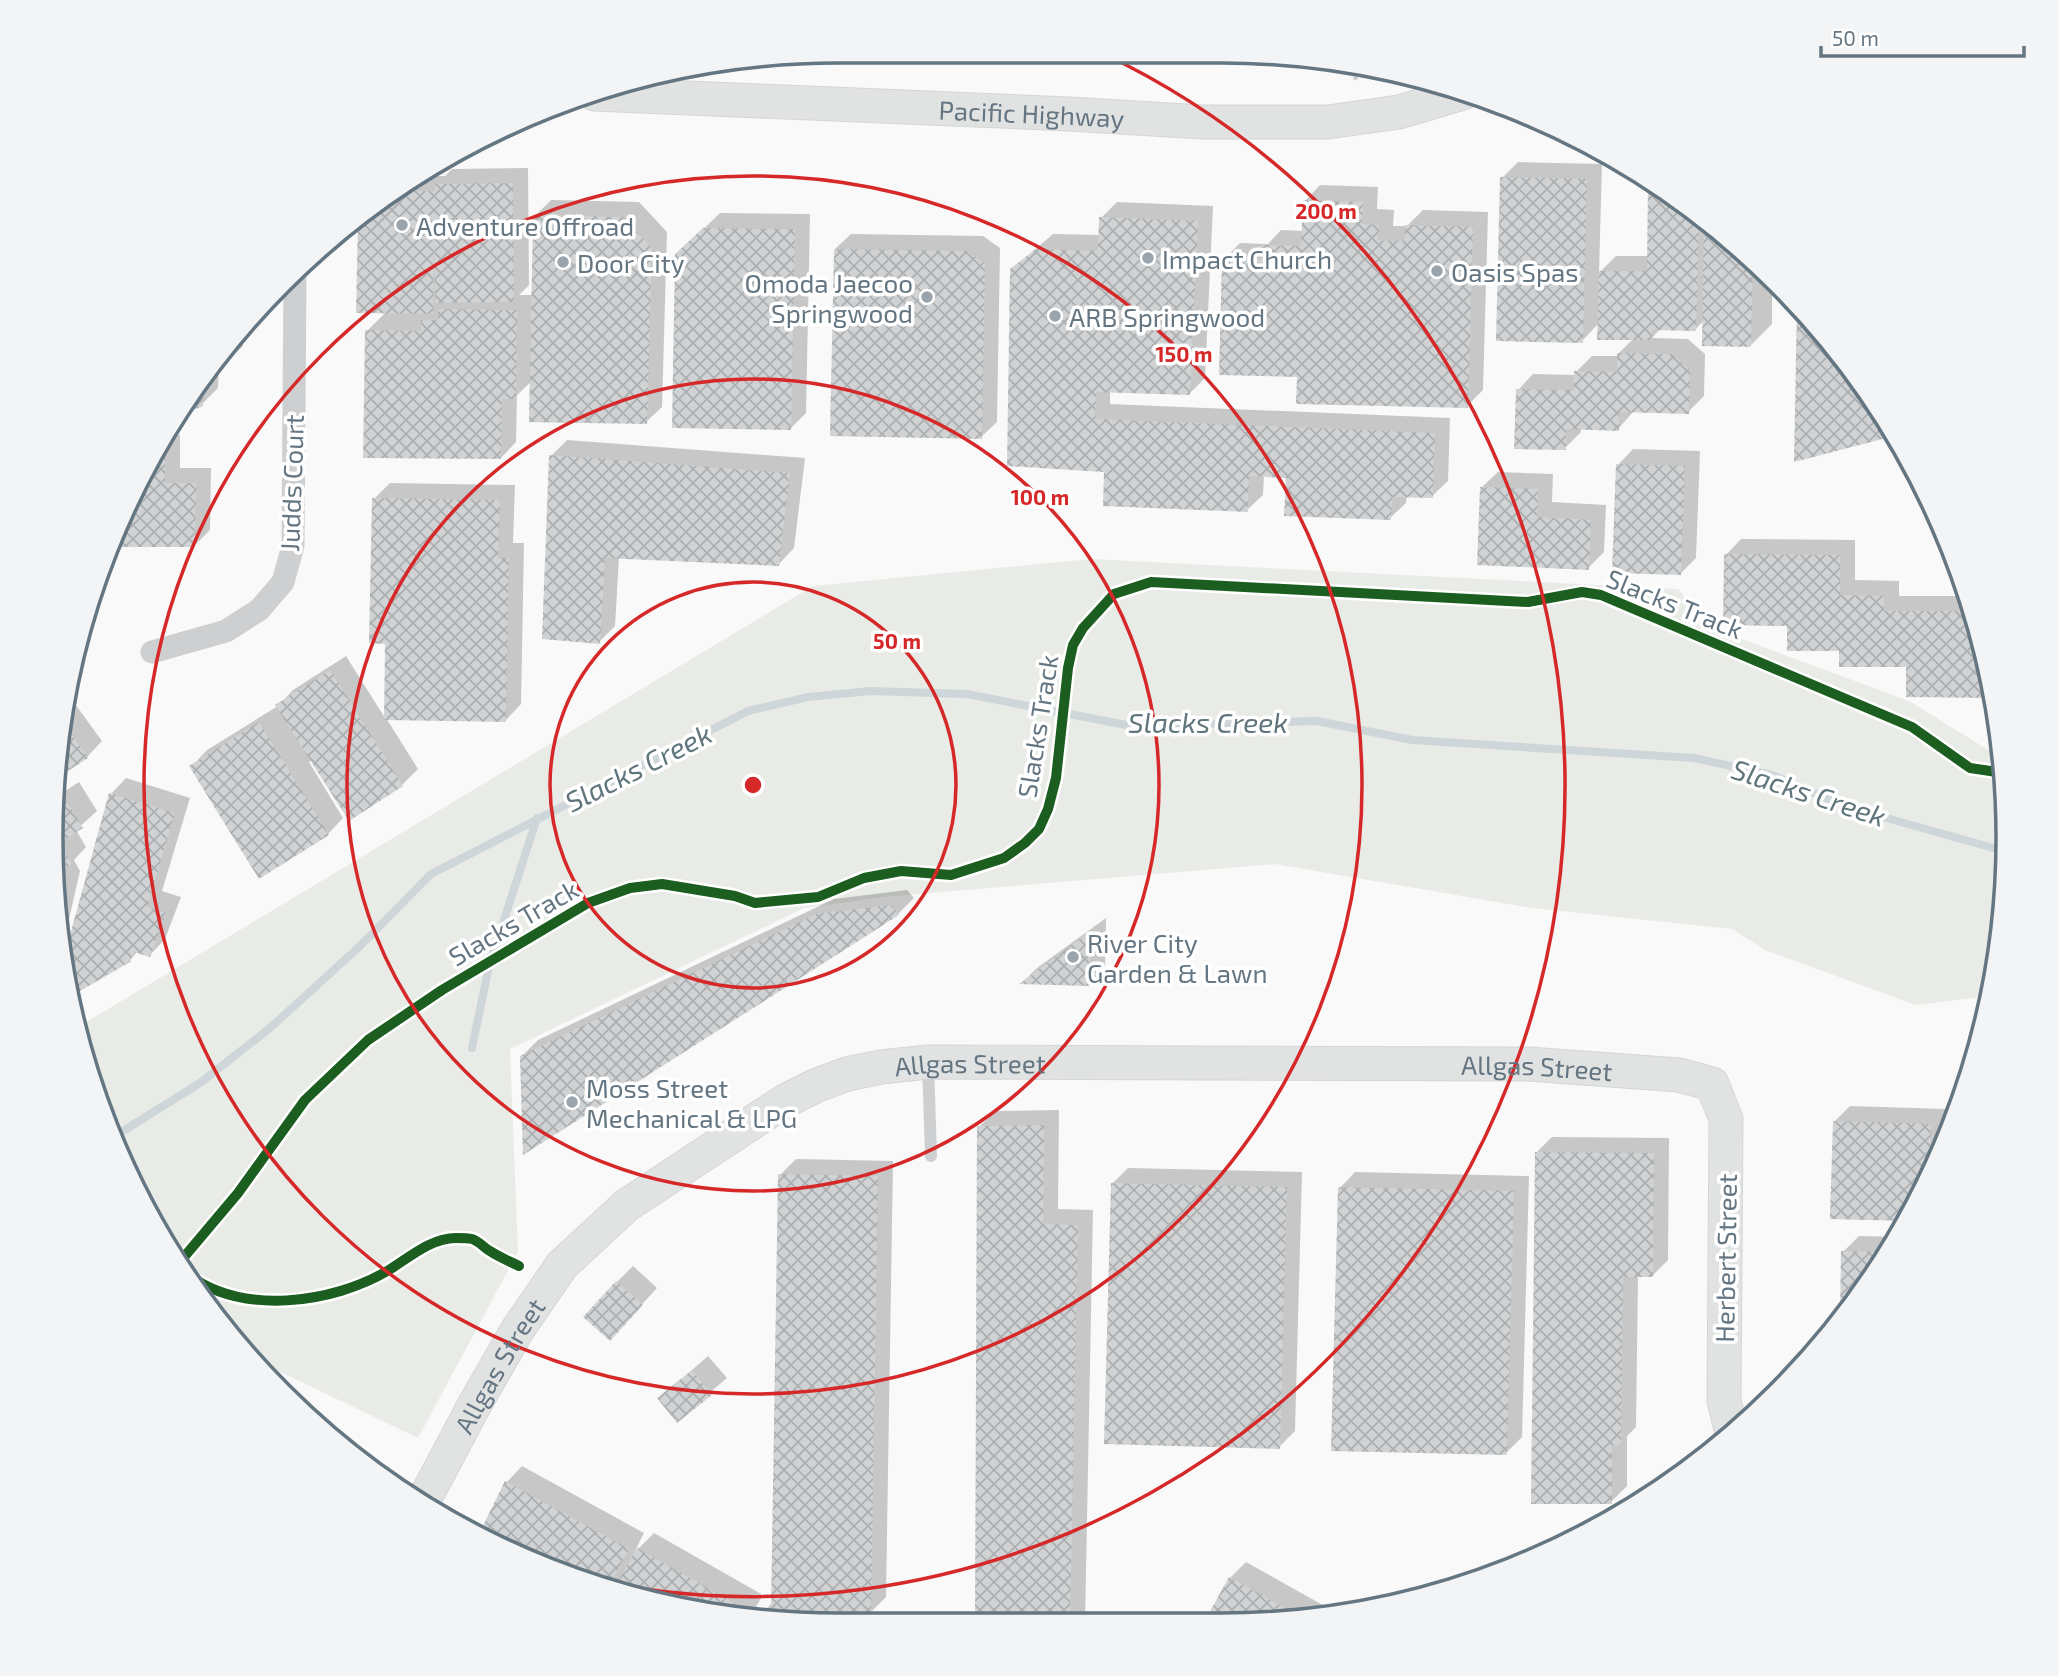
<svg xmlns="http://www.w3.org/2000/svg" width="2059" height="1676" font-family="'Exo 2',sans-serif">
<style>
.green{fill:#e8ebe6}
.shadow{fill:#0003}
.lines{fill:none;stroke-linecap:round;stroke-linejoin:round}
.stream{stroke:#ced6d9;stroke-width:8}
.building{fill:url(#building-cross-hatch)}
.secondary-casing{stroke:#d5d6d7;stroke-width:35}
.path{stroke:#cbcccd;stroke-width:4.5;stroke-dasharray:3.5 3.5;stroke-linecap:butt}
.lane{stroke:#cecfd0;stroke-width:12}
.street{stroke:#cecfd0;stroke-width:23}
.secondary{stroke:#e1e2e2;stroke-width:33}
.cycleway-casing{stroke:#fff;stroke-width:15}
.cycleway{stroke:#1b5e20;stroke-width:10}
.ring{fill:none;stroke:#d62828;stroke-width:3.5}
.poi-dot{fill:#99a4ac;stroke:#fff;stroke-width:2.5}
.labels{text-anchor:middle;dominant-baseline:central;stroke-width:7;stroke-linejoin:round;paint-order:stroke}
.street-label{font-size:26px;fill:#657683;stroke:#fff}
.poi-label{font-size:26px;fill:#657683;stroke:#fff;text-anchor:start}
.water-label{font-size:28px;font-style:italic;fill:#60757c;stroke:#fff}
.rim{fill:none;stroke:#657683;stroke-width:3.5}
.centre{fill:#d62828;stroke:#fff;stroke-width:3.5}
.ring-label{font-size:21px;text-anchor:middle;font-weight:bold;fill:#d62828;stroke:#fff;stroke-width:7;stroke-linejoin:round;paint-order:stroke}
</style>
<defs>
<pattern id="building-cross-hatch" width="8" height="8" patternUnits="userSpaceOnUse" patternTransform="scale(1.75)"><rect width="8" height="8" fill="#d0d2d3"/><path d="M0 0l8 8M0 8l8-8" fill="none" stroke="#acafb1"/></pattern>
</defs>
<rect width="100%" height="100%" fill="#f9f9f9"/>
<path class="green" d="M1091,559L1678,589L1712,628L1909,701L1990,751L2001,750L2007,787L2001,941L1989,996L1916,1005L1765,950L1732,929L1532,908L1275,864L883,897L804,908L510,1049L518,1252L418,1438L264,1364L260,1366L213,1317L132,1186L78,1027L813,586Z"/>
<g class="shadow">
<path d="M1518,162L1602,164L1599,273L1616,256H1649L1650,182L1740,246L1772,281V324L1751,345L1704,320L1696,329L1661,328L1652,338L1688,339L1705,354L1704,396L1688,412L1634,411L1618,429L1581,428V432L1565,448L1518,390L1533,374L1576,375V372L1592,356H1619V353L1634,338L1599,323L1582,341L1502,178Z"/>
<path d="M528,168L529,285L519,295H533L535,216L551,200L639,202L667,232L662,407L646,422L532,381L517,395L516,442L501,458L367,331L386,312L359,217L417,176H445L452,169Z"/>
<path d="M1320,185L1378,187L1377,209L1394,210L1393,226H1407L1423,210L1488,212L1483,390L1467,406L1299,375L1224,259L1240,243L1268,244L1281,230L1304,231L1305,201Z"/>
<path d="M1117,202L1213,206L1205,378L1189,394L1110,391V404L1450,418L1448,481L1432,496L1407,495L1406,503L1390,518L1288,476L1264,475L1263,495L1247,510L1106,470L1012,269L1053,234L1100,235L1101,218Z"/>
<path d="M720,213L810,214L806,413L791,428L693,239Z"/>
<path d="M851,234L983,236L1000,248L997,422L981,437L835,249Z"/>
<path d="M242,334L243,346L227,362H219L218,388L202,404L176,416L183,401Z"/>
<path d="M167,434L180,435V468H211L210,530L194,546H112Z"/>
<path d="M567,440L805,458L794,548L779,564L619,557L615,626L599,642L551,456Z"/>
<path d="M1633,449L1700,451L1696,558L1680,574L1618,465Z"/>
<path d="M1498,472L1553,474L1552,502L1606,505L1604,552L1588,568L1482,487Z"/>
<path d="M390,483L515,485L513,543H524L521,704L506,720L386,718L418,769L402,785L312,760L309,762L343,818L328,834L192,766L207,750L278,706L293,690L346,656L385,718L387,642L374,499Z"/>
<path d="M1741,539L1855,540V580L1899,581V596H1967L1982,635L1908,665L1841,650L1789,624L1726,555Z"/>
<path d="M70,697L102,741L87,757L54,777Z"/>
<path d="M126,778L190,798L162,891L181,897L165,939L150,955L138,951L129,961L67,996L64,962L111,794Z"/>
<path d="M79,782L97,811L76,830L86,847L74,860L80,871L67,928L62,933L53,799Z"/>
<path d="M907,890L914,898L898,914L522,1056L538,1040L834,899Z"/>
<path d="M1106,918L1105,969L1089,984L1023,982L1037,968Z"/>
<path d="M1850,1106L1946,1109L1945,1138L1908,1219L1834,1122Z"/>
<path d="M1059,1110L1058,1209L1093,1210L1085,1624H977L979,1127L995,1111Z"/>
<path d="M1552,1137L1669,1138L1668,1260L1652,1276H1638L1636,1427L1627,1436V1486L1611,1502L1536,1153Z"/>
<path d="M796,1159L893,1161L886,1597L870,1613L799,1612L821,1624H787L757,1619L773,1602L780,1175Z"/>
<path d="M1128,1168L1302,1172L1295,1431L1279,1447L1112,1184Z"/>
<path d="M1355,1172L1529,1176L1522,1437L1506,1453L1340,1188Z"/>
<path d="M1859,1236L1899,1237L1842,1317L1843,1252Z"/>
<path d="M633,1266L657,1288L625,1323L617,1282Z"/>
<path d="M708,1356L727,1378L677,1420L660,1398Z"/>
<path d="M287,1396L321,1413L315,1425Z"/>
<path d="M522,1466L644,1533L634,1553L654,1533L763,1595L750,1617L635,1599L489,1544L480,1537L507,1482Z"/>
<path d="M1246,1562L1337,1613L1272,1624L1230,1578Z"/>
</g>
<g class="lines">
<g class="stream">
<path d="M472,1048L489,966L537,818"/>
<path d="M115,1136L200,1083L270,1028L359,947L431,874L748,711L808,697L870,691L967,694L1131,726L1317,721L1412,740L1694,758L1772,775L1847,807L2004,851"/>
</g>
</g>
<g class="building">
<path d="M1500,177L1587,179L1583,343L1496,341Z"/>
<path d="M1648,180L1699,217L1696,331L1652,330V340H1597L1599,271H1647Z"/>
<path d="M513,183L514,302L435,303L434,227L433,314L356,313L358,218L396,191H435V184Z"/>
<path d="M1303,200L1363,202L1362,224L1379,225L1378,241H1405V225L1473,227L1468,408L1296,404L1297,377L1219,375L1222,258L1263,259V245L1301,246Z"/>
<path d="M533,215L623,217L652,248L647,424L529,422Z"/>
<path d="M1099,217L1198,221L1190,395L1096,392L1095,419L1435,433L1433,498L1392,497L1391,520L1284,516L1286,478L1249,476L1248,512L1103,506L1104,472L1007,466L1010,269L1036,249L1098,251Z"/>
<path d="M1704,220L1740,246L1753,260L1751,347L1702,346Z"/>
<path d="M703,228L795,229L791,430L672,428L675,254Z"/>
<path d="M834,249L967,251L985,264L982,439L830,436Z"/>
<path d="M1797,307L1846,359L1894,436L1794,462Z"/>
<path d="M438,309L517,310L516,399H502L501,459L363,458L365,330L421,331V320H438Z"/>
<path d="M227,351L228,364H216Z"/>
<path d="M1617,353L1672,354L1690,370L1689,414L1619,412V431L1566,429V450L1514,449L1516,389L1574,390V371L1617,372Z"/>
<path d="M204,378L203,406L175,418L183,401Z"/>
<path d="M159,450H165V483H196L195,547H111Z"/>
<path d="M549,455L790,473L779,566L605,558L600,644L542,639Z"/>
<path d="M1616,464L1685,466L1681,575L1612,573Z"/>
<path d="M1480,487L1538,489L1537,517L1591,520L1589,570L1477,565Z"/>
<path d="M372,498L500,500L498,558H509L506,722L384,720L385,644L369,643Z"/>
<path d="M1724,554L1840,555V595L1884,596V611H1973L1982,635L1992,698L1906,697V667H1839V651H1787V626L1723,625Z"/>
<path d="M330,670L403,786L349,821L275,705Z"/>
<path d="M259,722L329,835L259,879L189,766Z"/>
<path d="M65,725L88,758L54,780Z"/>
<path d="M109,793L175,813L147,907L166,913L150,957L134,952L130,962L68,998L64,957Z"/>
<path d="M63,796L83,828L59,843L72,864L58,873L54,802Z"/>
<path d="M58,876L66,888L61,907H60Z"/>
<path d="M891,905L899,915L523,1155L520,1056L816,914Z"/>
<path d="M1091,931L1090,986L1019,984Z"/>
<path d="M1833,1121L1931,1124L1930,1172L1908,1221L1830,1219Z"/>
<path d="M1044,1125L1043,1224L1078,1225L1070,1624H975L977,1126Z"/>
<path d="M1535,1152L1654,1153L1653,1277H1623L1621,1445H1612V1504H1531Z"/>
<path d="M778,1174L878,1176L871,1615L771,1613Z"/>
<path d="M1111,1183L1287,1187L1280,1449L1104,1444Z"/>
<path d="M1338,1187L1514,1191L1507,1455L1331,1451Z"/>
<path d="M1841,1251L1888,1252L1840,1319Z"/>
<path d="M616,1281L643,1305L610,1341L583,1317Z"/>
<path d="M692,1370L712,1395L677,1423L657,1398Z"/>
<path d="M505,1481L629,1549L608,1588L489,1544L478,1536Z"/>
<path d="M637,1548L748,1611L745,1617L635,1599L613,1590Z"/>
<path d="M1229,1577L1303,1618L1272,1624H1203Z"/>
</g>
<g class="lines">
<defs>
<g id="secondary">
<path id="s1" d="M594,94L1069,114L1203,122H1328L1399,112L1463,93"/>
<path id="s2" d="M424,1500L476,1402L518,1329L562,1265L627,1205L785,1101L815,1086L847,1074L881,1067L928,1062L1528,1064L1679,1075L1712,1084L1726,1119L1724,1401L1732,1433"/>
</g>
</defs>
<use href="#secondary" class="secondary-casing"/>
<path class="path" d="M1351,63L1357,83"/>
<path class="lane" d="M928,1063L931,1156"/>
<path class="street" d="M152,652L226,631L259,610L283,582L293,546L295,273"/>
<use href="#secondary" class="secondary"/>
<defs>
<g id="cycleway">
<path d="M179,1263L238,1193L305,1100L368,1040L442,990L588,903L630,888L662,884L735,896L755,903L818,897L864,878L901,871L951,875L1004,858L1025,843L1039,829L1048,809L1056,778L1068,668L1073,645L1083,628L1114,594L1151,582L1528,602L1582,592L1601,595L1912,727L1970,768L2004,773"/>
<path d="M186,1273C241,1316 332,1304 389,1270C410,1257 431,1238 456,1238C461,1238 468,1238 472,1239C479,1241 484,1248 490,1251C499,1257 509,1261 519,1266"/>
</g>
</defs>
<use href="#cycleway" class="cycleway-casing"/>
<use href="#cycleway" class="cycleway"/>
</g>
<g class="ring">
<circle cx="753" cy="785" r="203"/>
<circle cx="753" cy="785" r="406"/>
<circle cx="753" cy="785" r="609"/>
<path d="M1102 53A811 811 0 0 1 577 1577"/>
</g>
<g class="poi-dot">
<circle cx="402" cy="225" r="7"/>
<circle cx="1148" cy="258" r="7"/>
<circle cx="563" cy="262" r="7"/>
<circle cx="1437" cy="271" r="7"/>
<circle cx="927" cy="297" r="7"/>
<circle cx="1055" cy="316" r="7"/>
<circle cx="1073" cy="957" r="7"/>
<circle cx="572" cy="1102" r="7"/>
</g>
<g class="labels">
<g class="street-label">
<text stroke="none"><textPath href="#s1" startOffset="438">Pacific Highway</textPath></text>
<text transform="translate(291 483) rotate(-88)">Judds Court</text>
<text transform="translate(1675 603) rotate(22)">Slacks Track</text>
<text transform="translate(1037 726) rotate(-81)">Slacks Track</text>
<text transform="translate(513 922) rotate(-30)">Slacks Track</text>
<text stroke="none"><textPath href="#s2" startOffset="742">Allgas Street</textPath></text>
<text stroke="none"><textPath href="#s2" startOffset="1309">Allgas Street</textPath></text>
<text transform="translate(1725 1258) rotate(-89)">Herbert Street</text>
<text stroke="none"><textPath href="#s2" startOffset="154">Allgas Street</textPath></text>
</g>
<g class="poi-label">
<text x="416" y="225">Adventure Offroad</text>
<text x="1162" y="258">Impact Church</text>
<text x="577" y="262">Door City</text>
<text x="1451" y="271">Oasis Spas</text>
<text x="913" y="282" text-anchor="end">Omoda Jaecoo<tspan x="913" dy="30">Springwood</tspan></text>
<text x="1069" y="316">ARB Springwood</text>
<text x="1087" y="942">River City<tspan x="1087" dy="30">Garden &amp; Lawn</tspan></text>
<text x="586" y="1087">Moss Street<tspan x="586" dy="30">Mechanical &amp; LPG</tspan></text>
</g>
<g class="water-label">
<text x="1208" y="722">Slacks Creek</text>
<text transform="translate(638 767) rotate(-27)">Slacks Creek</text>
<text transform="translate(1809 792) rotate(18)">Slacks Creek</text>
</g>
</g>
<path d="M0 0H2059V1676H0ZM838 63H1221A775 775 0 0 1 1996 838V838A775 775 0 0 1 1221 1613H838A775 775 0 0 1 63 838V838A775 775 0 0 1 838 63Z" fill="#f3f4f5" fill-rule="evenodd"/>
<path class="rim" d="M838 63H1221A775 775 0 0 1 1996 838V838A775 775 0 0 1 1221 1613H838A775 775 0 0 1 63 838V838A775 775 0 0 1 838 63Z"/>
<circle cx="753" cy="785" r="10" class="centre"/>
<g class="ring-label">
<text x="1326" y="219">200 m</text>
<text x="1184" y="362">150 m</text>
<text x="1040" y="505">100 m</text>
<text x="897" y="649">50 m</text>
</g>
<path d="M1821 46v10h203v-10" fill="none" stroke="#657683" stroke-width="3.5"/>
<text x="1832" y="46" font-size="21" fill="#657683" stroke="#ffffff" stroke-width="5" paint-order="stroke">50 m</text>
</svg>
